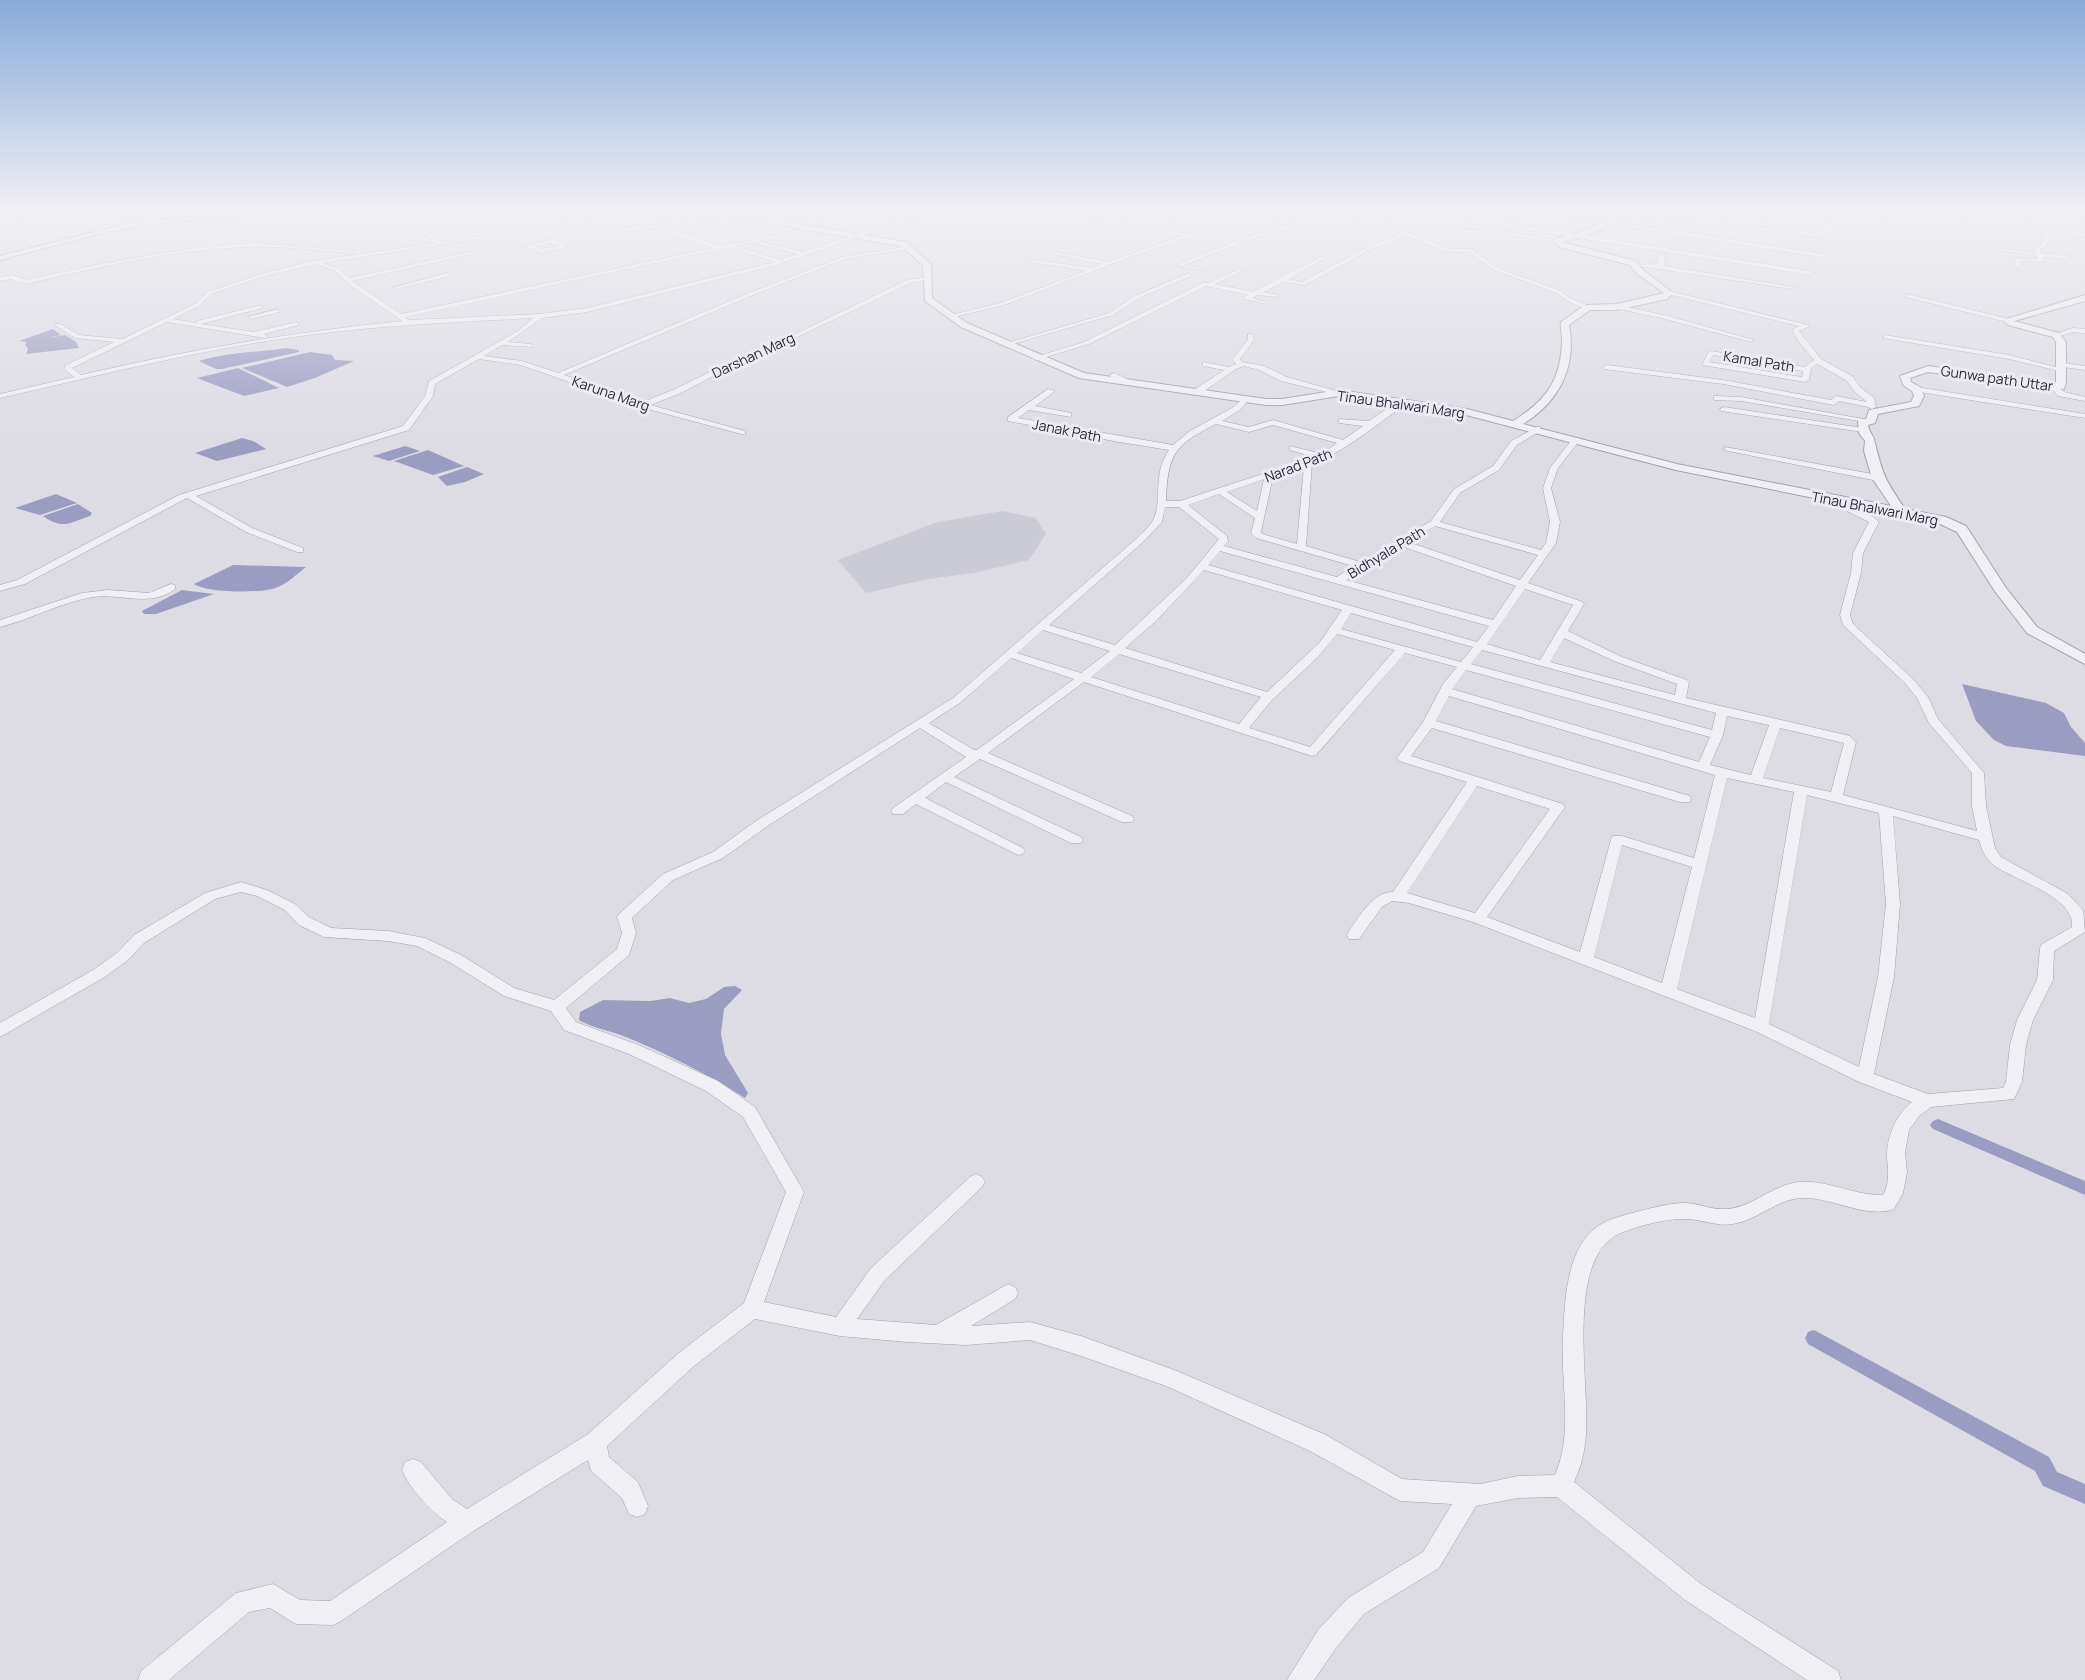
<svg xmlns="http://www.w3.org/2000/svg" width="2085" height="1680" font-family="Manrope,sans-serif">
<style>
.built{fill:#cbcbd5}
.water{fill:#9b9cc2}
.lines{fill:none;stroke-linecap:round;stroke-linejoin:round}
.canal{fill:#9b9cc2;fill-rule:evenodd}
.minor-casing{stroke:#a3a2ae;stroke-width:1}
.tertiary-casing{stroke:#a3a2ae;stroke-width:2}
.minor{fill:#efeff4;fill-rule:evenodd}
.tertiary{fill:#efeff4;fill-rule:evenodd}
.labels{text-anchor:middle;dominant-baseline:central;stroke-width:6;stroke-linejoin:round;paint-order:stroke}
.far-street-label{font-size:14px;fill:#292839;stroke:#ebebf3}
</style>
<rect width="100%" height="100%" fill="#dddce5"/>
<path class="built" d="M1003,511L1036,518L1046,534L1029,560L974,573L928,579L866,593L838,560L938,522Z"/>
<g class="water">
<path d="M53,329L61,335L47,338L65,335L76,342L79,348L26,354L28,349L25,344L27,342L19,341Z"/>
<path d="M286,348L299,350V352L222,369H216L199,361C232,351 256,353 286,348Z"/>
<path d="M310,352L332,355L335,360L354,361L315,378L287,387L242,368Z"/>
<path d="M238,368L279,388L244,396L197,378Z"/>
<path d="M242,438L253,441L266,449L217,461L195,453Z"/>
<path d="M405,446L420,451L389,461L373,456Z"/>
<path d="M428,450L464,466L433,475L394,461Z"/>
<path d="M467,467L484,474L465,482L447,486L438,477Z"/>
<path d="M56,494L77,503L40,515L15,508Z"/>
<path d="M78,504L92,513L90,516C69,523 63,530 43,516Z"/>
<path d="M233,565L306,567C297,574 288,583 278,587C263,594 207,593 194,584Z"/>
<path d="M182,590L214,594L156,614H144L142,611Z"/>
<path d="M1962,684L2046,703L2064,713L2071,727L2085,743V756L2006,746L1994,740L1976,721Z"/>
<path d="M735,986L742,990L724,1009L721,1034L725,1055L748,1093L745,1098C708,1074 667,1054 626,1037C610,1030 594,1029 579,1020L580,1012L603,1000L650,1001L670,998L689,1003L706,999L724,987Z"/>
</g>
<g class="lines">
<g class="canal">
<path d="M1938,1119L2085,1181V1195L1933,1129L1930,1125L1933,1121Z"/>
<path d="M1814,1330L2049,1457L2057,1472L2085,1484V1504L2043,1486L2035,1471L1808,1344L1805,1338L1808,1332Z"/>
</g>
<defs>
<g id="minor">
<path d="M91,207V208L75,210L0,234V230L72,208Z"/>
<path d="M570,207H581L571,210L568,208Z"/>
<path d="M654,207H664L700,219L743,213L746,215L624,232L595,221L322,263L338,268L349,278L474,251L472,254L352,281L401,314L713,248L672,235L670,232L673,230L720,246L815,227L813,230L735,246L781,260L797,254L755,243L758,241L803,252L879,227L934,212L981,207L936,214L883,229L773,266L587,312L542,318L508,342L531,344L533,347L502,345L484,356L522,361L558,373L749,293L842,257L909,246L907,249L845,259L753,295L564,375L643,402L675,389L747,354L787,338L907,280L930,277V279L911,283L791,340L751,356L681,393L650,405L745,431V435L640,407L521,365L479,359L435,384L433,396L409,430L196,496L252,528L303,548V552H297L246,532L187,498L25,584L0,591V585L17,580L179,495L403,426L425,396L429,381L518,331L533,318C460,322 388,325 316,334C209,347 105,374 0,398V394L74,377L64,369L66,365L114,342L75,338L56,326V324H60L79,335L122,339L195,304L207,292L261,274L313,261L436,243L420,229L422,226L441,242L574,222ZM660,209L694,220L624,228L598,221ZM730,247L775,262L587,308L540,314L409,320L405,317ZM315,264L334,270L350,285L402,321C293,332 187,350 81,375L72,368L167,322L265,338L268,336L264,334L299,325L297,322L254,332L201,324L263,308L261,305L197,321L196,323L173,319L199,306L211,294L265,276Z"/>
<path d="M849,207H857L788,226L785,224Z"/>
<path d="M1126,207H1135L1222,223L1256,215L1341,207L1450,249H1471L1498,268L1561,291L1568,297L1591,307C1581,310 1565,300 1557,293L1494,270L1468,252H1447L1406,236L1368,251L1305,285L1284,282L1263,292L1279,295V297L1257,295L1252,298L1267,302V304L1244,299V297L1248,295L1206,286L1089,344L1036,360L1032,358L1084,342L1203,283H1208L1239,269L1244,270L1215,284L1253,292L1320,257H1324V259L1289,279L1302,282L1364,249L1401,234L1335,208L1256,219L1225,225L1130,257L1004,305L950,318L947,316L1000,303L1086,271L1031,262L1029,259L1092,268L1102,264L1053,254L1056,252L1108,262L1182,236L1075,218L1073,215L1188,234L1217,225Z"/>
<path d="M1212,207L1248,213L1251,215L1248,217L1210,210Z"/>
<path d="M1894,207H1900L1883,218H1879V216Z"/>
<path d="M1908,207H1918L2085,233V237L2047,231L2049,236L2047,246L2040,249L2041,253L2068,256L2070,259L2043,257V262L2021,261L2020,266L2017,268L2014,266L2016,258L2038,259L2037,256L1996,250L1999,248L2036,253L2035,247L2041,245L2043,236L2042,230Z"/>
<path d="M2082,207H2085V209L2076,213L2073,211Z"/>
<path d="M1663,210L1748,220L1751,222L1750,226L1817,233L1828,227L1764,218L1767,216L1832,224L1838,221L1841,223L1818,237L1749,229L1746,231L1649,216L1603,226L1600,224ZM1663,214L1745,223L1744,227L1655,215Z"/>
<path d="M798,211L800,214L768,223L765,221Z"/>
<path d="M1332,213L1334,216L1255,238L1184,265L1205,269V271L1175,265L1252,235Z"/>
<path d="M1476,218L1810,271L1813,273L1810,275L1477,222L1472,225L1561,241L1558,243L1465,227V225Z"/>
<path d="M1624,223L1825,254L1828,256L1825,258L1622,226Z"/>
<path d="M1451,230H1478L1481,232L1449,233Z"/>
<path d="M553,239L569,247L540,253L525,246ZM552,243L560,246L541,249L534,246Z"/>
<path d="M257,243L354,251L351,253C319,251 287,246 255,247C178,248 101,267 26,284L16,282L12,279L0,281V277L13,275L26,280C103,263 178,247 257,243Z"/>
<path d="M1662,254L1665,256L1664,266L1794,287L1791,289L1632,265L1658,264L1659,256Z"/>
<path d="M448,273L450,276L397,289L394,287Z"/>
<path d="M1189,273L1191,276L1139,298L1113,315L1009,345L1004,344L1109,313L1135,296Z"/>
<path d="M1669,291L1808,325V327L1799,331L1821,359L1852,376L1861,388L1874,398L1876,407L1872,409L1868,407L1839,401L1834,405L1723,384L1604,369L1603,367L1607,365L1723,380L1831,400L1836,396L1867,402L1855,392L1846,380L1817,364L1811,368L1809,380L1805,382L1702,365L1708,353L1711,351L1805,367L1814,360L1799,342L1792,330L1799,326L1667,294ZM1713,355L1803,371L1802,377L1709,362Z"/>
<path d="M1907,294L2009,319L2010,320L2007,322L1905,297Z"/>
<path d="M1617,305L1668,316L1754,340L1751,342L1665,319L1615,308Z"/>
<path d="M278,309L280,312L251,319L248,317Z"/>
<path d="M2073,328L2085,329V333L2073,332L2056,337L2053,335Z"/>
<path d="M1248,334H1252L1254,340L1240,359L1242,362L1264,366L1287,377L1343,393L1339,395L1281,381L1259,370L1244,366L1236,369L1200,394H1194V390L1224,370L1203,366V362L1229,367L1236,364L1232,359L1248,340Z"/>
<path d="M1885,335L2009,355L2063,369L2059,371L2009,359L1883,338Z"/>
<path d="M2056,362L2085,366V370L2056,366Z"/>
<path d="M1114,373L1129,380L1130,382L1123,384L1111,377L1110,375Z"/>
<path d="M2052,386H2058L2064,392L2085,397V401L2058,396L2051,388Z"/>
<path d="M1916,387L2085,414V418L1913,391L1912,389Z"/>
<path d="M1048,389L1055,391L1035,406L1071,413V417L1029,410L1018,418L1173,445L1190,431L1232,408L1244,398L1248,400L1240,410L1222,421L1249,427L1273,420L1343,440L1363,426L1339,423V419L1369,421L1400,400H1406V404C1377,424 1344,453 1312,463L1306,546L1360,562L1431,521L1454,489L1493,466L1511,441L1537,427H1540V431L1517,445L1499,470L1460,493L1440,522L1541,550L1546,543L1550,522L1543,488L1550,468L1573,438H1579L1580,440L1558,468L1551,488L1560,522L1556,543L1528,583L1583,602L1584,604L1568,631L1622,657L1687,680L1689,682L1686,698L1850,736L1856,742L1843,795L1977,831L1972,806V773L1929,723L1917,698L1905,683L1843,625L1840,615L1851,573L1853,553L1869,522L1847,511L1840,502L1847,500C1855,512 1870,512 1879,522L1863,553L1861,573L1850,615L1853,624L1913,679L1928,697L1938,719L1984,773L1986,806L1995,848L2001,857L2068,894L2083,910L2085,932L2054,951L2053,980L2033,1020L2026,1045L2022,1082L2014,1099L1931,1107L1919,1116L1909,1130L1905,1153L1907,1172L1903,1193L1894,1209C1866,1219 1834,1198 1805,1198C1780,1197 1761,1218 1737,1223C1720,1228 1705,1220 1688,1219C1667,1218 1641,1225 1621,1233C1564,1256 1590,1385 1586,1434C1585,1451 1581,1467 1574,1482L1701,1584L1838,1671L1841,1680H1807L1685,1600L1557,1497L1518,1498L1476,1506L1439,1568L1364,1614L1336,1648L1314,1680H1287L1318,1630L1348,1598L1423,1552L1452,1504L1400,1501L1310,1451L1166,1386L1081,1356L1030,1340L966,1345L907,1342L840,1336L755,1319L694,1366L607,1446L609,1457L638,1482L648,1506L645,1514L637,1517L629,1514L622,1498L591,1471L588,1460L475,1530L341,1621L333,1625L296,1624L270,1608L249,1612L169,1680H138L141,1671L236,1593L273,1584L300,1600L330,1601L447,1522C430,1511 410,1489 402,1470L405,1462L413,1459L421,1462L452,1499L467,1509L588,1434L680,1352L744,1303L786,1192L743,1117L706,1091L629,1054L564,1030L551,1011L504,996L451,963L417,946L388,941L324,937L299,925L285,910L257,896L241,892L215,899L144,943L127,961L103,978L0,1037V1023L93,970L117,953L134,935L205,893L241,882L267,890L295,904L309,917L331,928L388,931L425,938L461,955L514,988L554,1000L617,949L622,933L617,917L619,914L663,874L713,852L756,821L953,698L1136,539C1141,534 1148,528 1152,522C1164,502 1151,476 1169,450L1119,442L1008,421V417ZM1216,424L1249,432L1273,425L1337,443L1322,454L1290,446V450L1314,457L1180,501H1166C1168,454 1174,445 1216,424ZM1304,466L1297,544L1262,534L1261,532L1273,476ZM1264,479L1257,511L1227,492ZM1219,494L1255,518L1251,533L1256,538L1353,566L1337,577L1224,546L1228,542L1227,536L1188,505ZM1165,507H1179L1219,539L1186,579L1115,645L1049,625L1142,543L1162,522ZM1435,526L1538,555L1520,580L1408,542ZM1401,546L1516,586L1493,620L1346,580ZM1220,551L1489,626L1477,642L1208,565ZM1204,570L1342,610L1320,642L1267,692L1125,648L1156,621ZM1525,589L1573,605L1540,660L1487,644ZM1351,613L1473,647L1461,662L1341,629ZM1043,630L1110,651L1081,673L1017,653ZM1337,634L1395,650L1310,747L1249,728L1271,701L1318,657ZM1564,638L1614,661L1677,684L1675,695L1550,662ZM1482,650L1716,713L1712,730L1471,664ZM1405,653L1457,667L1443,684L1423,722L1397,758L1399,761L1467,782L1393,892C1372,892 1360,916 1349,931L1347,935L1349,939H1359L1382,907L1392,901L1409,903L1473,922L1755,1031L1859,1082L1912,1102C1897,1113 1888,1134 1887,1153C1887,1168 1891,1181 1883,1195C1853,1196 1823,1177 1793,1183C1769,1188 1750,1208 1726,1209C1710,1210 1696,1202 1681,1203C1666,1204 1651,1208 1636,1212C1624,1215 1609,1219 1598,1226C1566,1248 1565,1301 1563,1336C1560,1382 1574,1431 1555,1475L1518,1476L1480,1484L1402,1479L1326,1435L1177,1371L1081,1336L1030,1322L971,1326L1015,1299L1018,1293L1015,1287L1008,1284L936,1325L857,1319L885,1280L982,1187L985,1182L982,1177L976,1174L970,1177L871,1268L836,1317L764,1302L804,1192L755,1107L718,1081L641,1046L576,1022L566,1008L629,955L636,933L632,918L673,880L723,858L766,827L920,728L966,757L893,808L891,811L893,814H903L916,804L1018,855L1023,854L1025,851L1023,848L925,798L946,782L1071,843H1081L1083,840L1081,837L954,777L980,759L1122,822H1132L1134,819L1132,816L988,753L1084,682L1312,756L1316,755ZM1119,654L1261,697L1239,724L1091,677ZM1011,658L1074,679L977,750H974L929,723L961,702ZM1466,670L1710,737L1699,762L1452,689ZM1449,696L1715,775L1694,858L1622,836H1612L1580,952L1487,917L1565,807L1563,804L1411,756L1432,728L1680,802H1690L1691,799L1690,796L1436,721ZM1727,716L1769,725L1751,775L1710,765L1723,735ZM1780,728L1844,743L1831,792L1763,778ZM1727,778L1794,792L1755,1018L1677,989ZM1477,786L1550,809L1475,913L1407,893ZM1807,795L1879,813L1886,904L1878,977L1859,1067L1769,1024ZM1893,816L1979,840C1981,848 1985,858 1992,864C2012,880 2076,896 2072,927L2042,944L2040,948L2037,980L2017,1020L2010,1045L2006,1082L2003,1088L1928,1094L1874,1074L1894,977L1900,904ZM1622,845L1692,867L1662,983L1594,957Z"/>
<path d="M1717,396L1741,397L1875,421L1871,423L1741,401L1714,400V396Z"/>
<path d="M1724,407L1863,428L1867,430L1863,432L1721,411L1720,409Z"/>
<path d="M1725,447L1878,475L1882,478L1878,481L1728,451L1724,449Z"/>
<path d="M171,584L175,585V589C151,608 121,593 93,597C61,602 32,619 0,627V620L82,593L108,590L149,593Z"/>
</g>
<g id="tertiary">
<path d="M283,207H349L363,210L410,207L363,214L349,211L298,209L154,224L106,232L0,260V256L130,223Z"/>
<path d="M705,207H715L768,219L906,242L931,264L932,298L967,323L1084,373L1266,399H1282L1339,390L1467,409L1513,421C1546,401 1561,380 1562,341C1562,334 1560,328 1561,322L1585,305L1617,304L1664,293L1636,273L1630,265L1559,247L1555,239L1582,232L1598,225L1553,209L1569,207L1564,209L1608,225L1588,236L1563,242L1565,243L1636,261L1642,269L1673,293L1667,299L1617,310H1590L1569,325C1577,367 1559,402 1523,424L1677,464L1891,506L1872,478L1864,451L1865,441L1859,433L1858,421L1866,419L1869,410L1911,402L1914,396L1912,391L1903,385L1900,376L1928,366L2056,383V342L2053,337L2008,325L2003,320L2085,295V301L2014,321L2059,333L2066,342V382L2064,389L1928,372L1910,378L1911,382L1920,387L1924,396L1919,406L1878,414L1875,423L1868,425C1869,432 1874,436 1875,443C1883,476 1886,481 1905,509L1946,517L1966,526L2006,588L2037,627L2085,654V664L2027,633L1994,590L1957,532L1938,523L1676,470L1466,415L1339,396L1282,405H1266L1079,378L961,327L925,301L923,265L901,246L768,223Z"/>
<path d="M2058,207L2085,211V215L2059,208Z"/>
</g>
</defs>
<use href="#minor" class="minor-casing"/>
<use href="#tertiary" class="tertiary-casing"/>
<use href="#minor" class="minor"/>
<use href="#tertiary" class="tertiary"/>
</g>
<linearGradient id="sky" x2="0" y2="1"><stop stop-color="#89aad9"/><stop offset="0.47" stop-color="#f0eff3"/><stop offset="1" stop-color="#f0eff3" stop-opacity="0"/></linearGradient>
<rect width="2085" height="442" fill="url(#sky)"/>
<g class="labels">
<g class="far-street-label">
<text transform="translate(753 355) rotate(-25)">Darshan Marg</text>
<text transform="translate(1759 361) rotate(9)">Kamal Path</text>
<text transform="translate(1997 378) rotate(8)">Gunwa path Uttar</text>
<text transform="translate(611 393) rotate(19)">Karuna Marg</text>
<text transform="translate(1401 404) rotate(8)">Tinau Bhalwari Marg</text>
<text transform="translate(1067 430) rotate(11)">Janak Path</text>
<text transform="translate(1298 465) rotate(-21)">Narad Path</text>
<text transform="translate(1875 508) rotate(11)">Tinau Bhalwari Marg</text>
<text transform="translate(1386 552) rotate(-31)">Bidhyala Path</text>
</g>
</g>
</svg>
